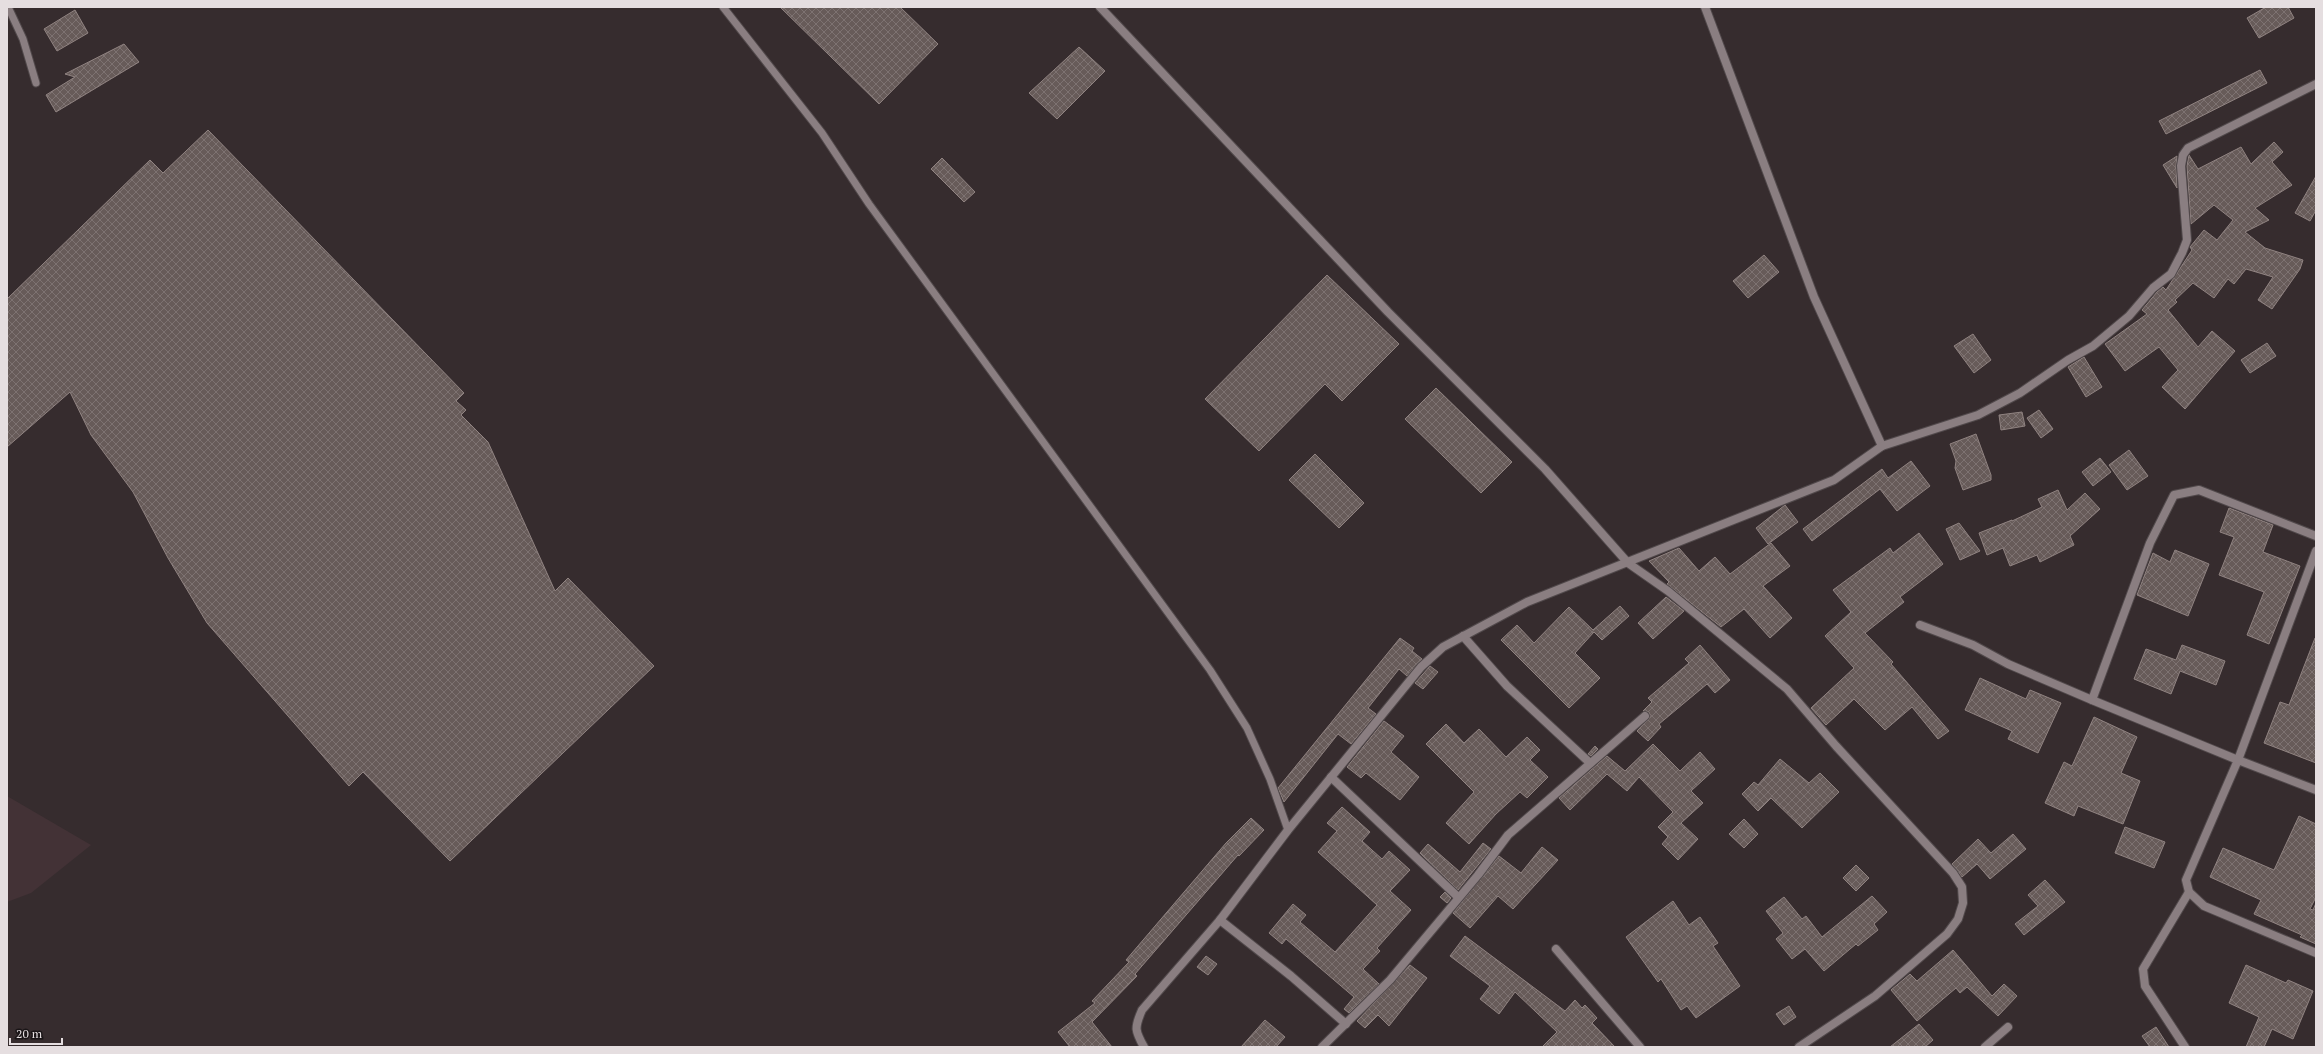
<svg xmlns="http://www.w3.org/2000/svg" width="2323" height="1054" font-family="'PT Serif',serif">
<style>
.built{fill:#433236}
.building{fill:url(#building-cross-hatch);stroke:#908381}
.lines{fill:none;stroke-linecap:round;stroke-linejoin:round}
.service-casing{stroke:#51494b;stroke-width:9}
.minor-casing{stroke:#51494b;stroke-width:10}
.service{stroke:#8a7e81;stroke-width:7}
.minor{stroke:#8a7e81;stroke-width:8}
</style>
<defs>
<pattern id="building-cross-hatch" width="8" height="8" patternUnits="userSpaceOnUse"><rect width="8" height="8" fill="#675b59"/><path d="M0 0l8 8M0 8l8-8" fill="none" stroke="#7d7271"/></pattern>
</defs>
<rect width="100%" height="100%" fill="#362c2e"/>
<path class="built" d="M7,796L91,845L31,893L7,902Z"/>
<g class="building">
<path d="M780,7H900L938,44L879,104Z"/>
<path d="M2266,7H2288L2294,18L2259,38L2247,18Z"/>
<path d="M75,10L88,33L57,51L44,29Z"/>
<path d="M124,44L139,62L56,112L46,95L75,77L65,74Z"/>
<path d="M1079,47L1105,71L1057,119L1029,93Z"/>
<path d="M2260,70L2267,83L2166,134L2159,121Z"/>
<path d="M208,130L464,393L456,401L466,410L461,415L488,442L555,591L568,578L654,666L450,861L363,772L349,786L207,623L168,558L133,492L91,435L70,392L7,447V299L150,160L163,173Z"/>
<path d="M2274,142L2283,152L2272,162L2292,185L2255,208L2269,220L2245,232L2265,248L2303,260L2300,269L2272,309L2258,300L2273,277L2246,269L2234,284L2228,279L2214,298L2193,283L2175,300L2177,302L2168,310L2198,347L2212,331L2235,351L2185,409L2162,387L2178,370L2159,347L2125,371L2105,344L2147,314L2142,310L2157,292L2163,287L2166,290L2192,250L2190,247L2204,230L2217,240L2233,220L2214,205L2191,224L2187,166L2189,155L2198,169L2241,147L2251,164Z"/>
<path d="M2177,156L2176,166L2177,188L2163,165Z"/>
<path d="M942,158L975,192L964,202L931,169Z"/>
<path d="M2316,176V210L2310,221L2295,213Z"/>
<path d="M1764,255L1779,272L1748,298L1733,281Z"/>
<path d="M1327,275L1399,344L1342,401L1325,384L1259,451L1205,399Z"/>
<path d="M1973,334L1991,360L1974,373L1954,346Z"/>
<path d="M2267,343L2276,356L2250,373L2241,360Z"/>
<path d="M2084,357L2102,387L2086,397L2068,367Z"/>
<path d="M1436,388L1512,462L1481,493L1405,419Z"/>
<path d="M2039,410L2053,429L2041,438L2027,418Z"/>
<path d="M2022,412L2025,426L2001,430L1999,415Z"/>
<path d="M1976,434L1991,475V480L1963,490L1955,468L1956,461L1950,444Z"/>
<path d="M2129,450L2148,476L2127,490L2109,465Z"/>
<path d="M1315,454L1364,503L1339,528L1289,480Z"/>
<path d="M2100,458L2111,472L2093,486L2082,472Z"/>
<path d="M1911,461L1930,486L1897,511L1880,489L1812,541L1803,529L1882,469L1888,478Z"/>
<path d="M2058,490L2067,510L2085,493L2100,509L2070,536L2074,545L2040,562L2037,555L2010,566L2003,548L1987,555L1979,533L2012,520V521L2042,507L2038,499Z"/>
<path d="M1785,505L1798,522L1768,544L1756,528Z"/>
<path d="M2229,508L2273,525L2263,552L2300,566L2269,644L2247,635L2264,592L2219,575L2234,537L2220,532Z"/>
<path d="M1959,523L1980,551L1960,560L1946,529Z"/>
<path d="M1919,533L1943,564L1900,597L1904,602L1865,633L1893,662L1891,664L1949,731L1938,739L1912,707L1885,730L1854,699L1826,725L1811,708L1854,668L1825,636L1851,612L1833,590L1890,548L1893,553Z"/>
<path d="M1771,543L1790,566L1763,586L1792,618L1770,638L1744,609L1721,627L1667,584L1669,582L1649,561L1679,548L1699,571L1715,557L1730,574Z"/>
<path d="M2175,550L2209,564L2188,616L2137,595L2153,553L2170,562Z"/>
<path d="M1666,597L1684,611L1653,639L1638,623Z"/>
<path d="M1620,606L1629,616L1602,640L1594,632L1575,653L1600,678L1569,708L1501,640L1517,625L1534,643L1569,607L1593,630Z"/>
<path d="M1400,638L1414,648L1412,651L1422,659L1407,676L1399,669L1368,708L1376,714L1351,744L1338,734L1284,802L1278,788Z"/>
<path d="M2315,638H2316V763L2264,743L2280,702L2289,705Z"/>
<path d="M1700,645L1730,680L1715,693L1707,684L1659,724L1661,727L1648,741L1637,731L1650,717L1649,712L1643,711L1652,702L1648,698L1689,663L1685,659Z"/>
<path d="M2182,645L2225,661L2216,685L2180,671L2171,694L2134,679L2146,649L2176,660Z"/>
<path d="M1430,666L1438,672L1423,689L1415,683Z"/>
<path d="M1980,678L2026,699L2030,690L2061,703L2038,753L2008,739L2012,731L1965,710Z"/>
<path d="M2094,717L2137,737L2121,773L2140,781L2123,824L2078,806L2074,816L2045,803L2064,762L2072,766Z"/>
<path d="M1384,721L1404,736L1391,752L1419,777L1400,800L1366,773L1361,778L1347,767Z"/>
<path d="M1446,724L1464,743L1479,729L1506,757L1527,737L1540,750L1530,760L1548,777L1527,798L1520,792L1496,814L1469,844L1446,823L1474,792L1426,744Z"/>
<path d="M1653,744L1680,771L1700,752L1715,769L1691,791L1703,803L1681,823L1698,839L1678,860L1662,844L1668,837L1658,827L1673,812L1639,777L1627,791L1607,774L1570,810L1559,798L1607,756L1625,771Z"/>
<path d="M1595,746L1598,749L1591,756L1588,754Z"/>
<path d="M1780,759L1809,783L1820,773L1839,792L1802,828L1771,798L1758,811L1742,794L1754,782L1758,785Z"/>
<path d="M1342,807L1370,832L1362,841L1382,859L1389,851L1410,870L1390,891L1411,910L1377,948L1380,951L1363,969L1379,984L1349,1013L1344,1009L1354,997L1286,939L1282,944L1269,933L1293,904L1306,915L1300,922L1335,952L1377,905L1318,852L1337,831L1327,823Z"/>
<path d="M2299,816L2316,824V897L2310,909L2313,910L2316,903V944L2300,937L2302,935L2254,914L2261,900L2210,877L2223,848L2274,870Z"/>
<path d="M1251,818L1264,830L1239,856L1238,855L1135,974L1137,976L1092,1022L1112,1047H1070L1058,1032L1095,1003L1092,1001L1129,962L1126,960L1226,843Z"/>
<path d="M1744,819L1758,834L1744,848L1729,834Z"/>
<path d="M2125,827L2165,842L2154,868L2115,853Z"/>
<path d="M2013,834L2026,849L1990,879L1977,864L1962,877L1952,864L1978,839L1991,853Z"/>
<path d="M1483,843L1491,849L1458,890L1420,853L1428,844L1460,872Z"/>
<path d="M1542,847L1558,860L1513,909L1498,896L1470,928L1453,913L1499,856L1521,873Z"/>
<path d="M1856,865L1869,878L1856,891L1843,878Z"/>
<path d="M2045,880L2065,902L2024,935L2015,924L2038,906L2028,895Z"/>
<path d="M1445,892L1451,898L1447,903L1440,897Z"/>
<path d="M1872,896L1887,912L1874,924L1878,930L1858,946L1856,944L1824,971L1805,949L1792,959L1776,939L1783,933L1766,911L1784,897L1802,919L1806,916L1822,937Z"/>
<path d="M1673,901L1689,925L1700,917L1718,943L1713,946L1740,986L1696,1018L1687,1006L1681,1010L1661,979L1658,982L1626,937Z"/>
<path d="M1465,936L1565,1011L1575,1000L1582,1008L1585,1005L1597,1018L1592,1023L1615,1047H1542L1557,1032L1515,992L1499,1014L1480,999L1490,986L1450,956Z"/>
<path d="M1953,950L1992,996L2004,984L2017,996L1998,1016L1967,987L1960,993L1956,988L1917,1021L1891,990L1910,974L1917,981Z"/>
<path d="M1206,956L1217,964L1208,975L1197,967Z"/>
<path d="M1410,965L1427,978L1389,1026L1378,1015L1365,1028L1357,1021Z"/>
<path d="M2246,965L2286,983L2288,980L2313,991L2293,1039L2272,1029L2264,1047H2246L2259,1017L2229,1003Z"/>
<path d="M1789,1006L1796,1017L1784,1025L1776,1014Z"/>
<path d="M1265,1020L1285,1037L1276,1047H1241Z"/>
<path d="M1919,1024L1933,1040L1925,1047H1890Z"/>
<path d="M2156,1027L2169,1047H2150L2142,1036Z"/>
</g>
<g class="lines">
<defs>
<g id="service">
<path d="M8,7L23,39L36,83"/>
<path d="M723,7L822,133L869,204L1210,670L1247,728L1270,779L1288,830"/>
</g>
<g id="minor">
<path d="M1100,7L1388,312L1545,469L1628,563L1668,591L1787,689L1836,746L1953,873L1962,887L1963,903L1958,919L1947,934L1875,996L1799,1047"/>
<path d="M1705,7L1814,297L1882,446"/>
<path d="M2316,551L2238,760L2186,880L2189,892L2204,906L2316,953"/>
<path d="M1920,625L1973,645L2008,664L2092,700L2238,760L2316,790"/>
<path d="M1463,636L1507,686L1590,763"/>
<path d="M2092,700L2150,543L2174,495L2199,490L2316,536"/>
<path d="M1331,777L1458,897"/>
<path d="M1220,920L1291,976L1346,1024"/>
<path d="M1556,949L1640,1047"/>
<path d="M1144,1047C1135,1031 1134,1028 1142,1010L1220,920L1288,830L1421,667L1443,647L1527,602L1834,480L1882,446L1978,415L2020,393L2068,360L2093,346L2129,316L2153,288L2171,274L2182,253L2187,240L2181,166L2183,155L2188,148L2316,84"/>
<path d="M1322,1047L1390,980L1478,875L1508,835L1645,716"/>
<path d="M1985,1047L2008,1027"/>
<path d="M2185,1047L2145,986L2143,969L2189,892"/>
</g>
</defs>
<use href="#service" class="service-casing"/>
<use href="#minor" class="minor-casing"/>
<use href="#service" class="service"/>
<use href="#minor" class="minor"/>
</g>
<rect width="2323" height="1054" fill="none" stroke="#e5dee0" stroke-width="16"/>
<path d="M10 1038v6h52v-6" fill="none" stroke="#e5dee0" stroke-width="2"/>
<text x="16" y="1038" font-size="12" fill="#e5dee0" stroke="#1a1517" stroke-width="3" paint-order="stroke">20 m</text>
</svg>
